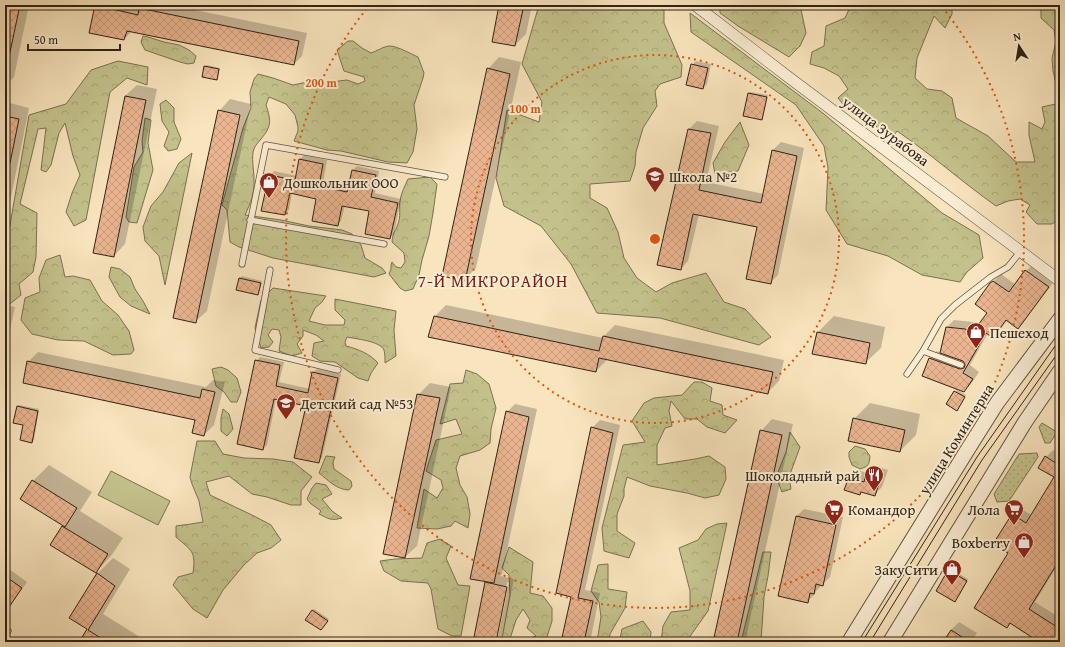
<svg xmlns="http://www.w3.org/2000/svg" width="1065" height="647" font-family="'Gentium Book Plus',serif">
<style>
.grass{fill:url(#grass-dots);stroke:#7a7251}
.forest{fill:url(#forest-crowns);stroke:#7a7251}
.green{fill:#c4c28c;stroke:#7a7251}
.shadow{fill:#0003}
.building{fill:url(#building-cross-hatch);stroke:#312316}
.lines{fill:none;stroke-linecap:round;stroke-linejoin:round}
.service-casing{stroke:#635340;stroke-width:7}
.minor-casing{stroke:#635340;stroke-width:12}
.tertiary-casing{stroke:#635340;stroke-width:16}
.service{stroke:#faedd4;stroke-width:5.5}
.minor{stroke:#faedd4;stroke-width:11}
.tertiary{stroke:#faedd4;stroke-width:14}
.tram{stroke:#312316;stroke-width:1}
.ring{fill:none;stroke:#df560c;stroke-width:2;stroke-dasharray:2 4}
.labels{text-anchor:middle;dominant-baseline:central;stroke-width:4;stroke-linejoin:round;paint-order:stroke}
.street-label{font-size:15px;fill:#312316;stroke:#faedd4}
.poi-label{font-size:15px;fill:#312316;stroke:#faedd4;text-anchor:start}
.quarter-label{font-size:17px;letter-spacing:1px;fill:#7a1f14;stroke:#faedd4}
.centre{fill:#df560c;stroke:#faedd4;stroke-width:2}
.ring-label{font-size:12px;text-anchor:middle;font-weight:bold;fill:#df560c;stroke:#faedd4;stroke-width:4;stroke-linejoin:round;paint-order:stroke}
</style>
<defs>
<pattern id="grass-dots" width="8" height="8" patternUnits="userSpaceOnUse"><rect width="8" height="8" fill="#c4c28c"/><path d="M2 2h.1M6 6h.1" fill="none" stroke="#a9a678" stroke-width="1.8" stroke-linecap="round"/></pattern>
<pattern id="forest-crowns" width="20" height="18" patternUnits="userSpaceOnUse"><rect width="20" height="18" fill="#c4c28c"/><path d="M2 6a3 3 0 1 1 6 0M12 15a3 3 0 1 1 6 0" fill="none" stroke="#a9a678"/></pattern>
<pattern id="building-cross-hatch" width="8" height="8" patternUnits="userSpaceOnUse"><rect width="8" height="8" fill="#eab590"/><path d="M0 0l8 8M0 8l8-8" fill="none" stroke="#c99b7b"/></pattern>
</defs>
<rect width="100%" height="100%" fill="#f8e4bd"/>
<filter id="stains"><feTurbulence type="fractalNoise" baseFrequency=".005" numOctaves="4"/><feColorMatrix values="0 0 0 0 .2 0 0 0 0 .09 0 0 0 0 .02 0 0 0 .5 -.17"/></filter>
<radialGradient id="worn" r=".72"><stop offset=".6" stop-color="#630" stop-opacity="0"/><stop offset="1" stop-color="#630" stop-opacity=".3"/></radialGradient>
<g class="grass">
<path d="M1042,423L1057,432L1050,443H1045L1039,427Z"/>
<path d="M1037,453L1038,457L1009,501L997,502L994,494L1019,454Z"/>
</g>
<g class="forest">
<path d="M539,5H664V23L682,65L681,77L660,84L655,91L657,106L643,128L636,152L635,166L630,181L590,184V198L607,208L618,232L624,258L637,278L656,292L672,283L706,273L724,302L745,309L771,337L759,345L660,318L597,313L571,264L541,226L504,206L496,178L507,110L539,122L542,102L522,64Z"/>
<path d="M720,5H800L806,33L800,46L789,57L738,26L720,13Z"/>
<path d="M851,5H952V14L945,28L934,16L917,58L915,78L927,89L942,91L952,98L956,118L988,136L1016,162H1035L1029,135V122L1042,129L1045,122L1042,107L1060,103V218L1052,224H1037L1026,212L1030,205L1020,199L1008,201L996,206C962,182 931,154 897,131L892,138L878,129L871,116L860,114L848,110L838,98L848,89L839,76L824,68L810,64L812,52L824,46L826,26L845,18Z"/>
<path d="M1034,5H1058L1057,12L1060,21V100L1053,71L1052,58L1056,42L1054,30L1041,18V11Z"/>
<path d="M690,13L824,114L942,213L979,235L983,258L967,272L960,282L922,275L888,256L847,244L826,210L828,168L824,146L796,105L691,32Z"/>
<path d="M143,36L148,37L164,42L179,45L189,50L196,56L194,63L188,64L180,62L145,50L141,42Z"/>
<path d="M348,41H353L362,48L371,53C377,51 384,46 390,46C397,46 411,54 418,57L424,73L423,78L414,105L417,129L413,152L407,163L388,162L341,151L327,150L294,141L298,131V127L295,115L286,104L269,97L266,105C271,120 272,126 261,139C259,142 255,145 254,149C251,156 254,171 254,179C255,193 251,202 245,215L281,220L309,226L342,230L352,234L361,245L365,258L382,268L386,273L374,277L273,258L239,247L230,242L227,210L222,205L243,128L251,108L250,92L254,79L258,74L273,78L293,85L312,81L331,82L347,80L358,84L365,81L364,77L344,71L337,50Z"/>
<path d="M118,61L148,67L147,85L127,78L110,92L86,220L74,226L66,212L72,193L80,175L73,156L65,123L59,133L51,165L46,172L41,170L46,128L38,129L20,204L37,213L36,257L33,272L19,284L21,295L6,307H5V254L29,115L66,104L91,70Z"/>
<path d="M166,100L174,108V122L181,139L177,149L168,151L164,146L169,132L162,121L160,104Z"/>
<path d="M145,118L151,120L148,143L153,170L137,223L129,222L126,217L134,167L143,152L142,141Z"/>
<path d="M740,122L749,145L738,171L715,174L713,163L725,142Z"/>
<path d="M192,153L165,285L159,256L145,241L143,227L151,206L163,192L179,163Z"/>
<path d="M430,177L437,184L433,213L429,236L422,260L419,275L413,289L405,291L400,288L389,274L391,269V265L392,262L396,267L401,268L405,262L404,253L392,242C393,231 395,233 398,224C401,216 399,209 400,201C401,193 405,186 408,179Z"/>
<path d="M60,255L65,277L73,276L90,280L102,301L118,315L129,331L134,350L131,354L113,355L84,341L58,340L32,334L21,320L25,298L40,292L39,278L46,260Z"/>
<path d="M111,267L120,269L130,277L135,289L143,301L150,314L131,306L120,297L109,277Z"/>
<path d="M273,288L326,296L322,302L315,308L309,321L325,325H344L345,320L335,310V299L396,311L394,330L396,356L385,363C385,359 385,354 384,350C380,341 356,339 347,337L345,342L346,346C358,349 370,354 378,363L371,373L368,381L358,378L335,362L320,361L312,356L314,343L324,341L316,335L303,330V336L297,344L302,353L292,356L279,351L281,337L279,330L272,329L268,335L273,342L269,347L261,348L255,328L261,300Z"/>
<path d="M221,367L228,370L237,378L241,392L237,402H231L224,392L216,386L212,369Z"/>
<path d="M466,370L477,374L489,384L496,408L491,429L490,443L480,450L460,456L456,468L460,485L467,497L470,514L468,528L455,521L451,526L437,529L417,528L424,489L437,498L443,488L441,480L426,471L436,440L462,434L456,419L440,424L450,384L463,383Z"/>
<path d="M694,382H702L712,388L710,401L722,405L723,415L737,420L725,433L707,427L697,419H685L671,401L669,411L672,426L665,428L657,445V465L695,459L709,456L725,467L726,479L719,495L705,498L687,493L650,486L627,477L624,489V496L617,514V531L635,543L629,558L604,551L602,528L623,445L645,442L632,421L644,403L654,398L682,395Z"/>
<path d="M223,409L229,414L233,429L227,436L221,431V418Z"/>
<path d="M790,432L800,447L789,477L791,489L782,492L776,477L786,452Z"/>
<path d="M197,441H215L223,454L244,458L273,459L293,462L312,477L301,491V505H291L267,497L252,494L229,476L206,482L210,495L254,516L271,525L281,540L271,548L257,553L244,565L223,590L207,618L193,609L173,585L178,577L193,573C196,551 192,551 176,537V526L191,524L203,522L199,501L192,484L190,477Z"/>
<path d="M855,446L865,449L870,456C869,465 869,466 860,469L852,465L849,457V452Z"/>
<path d="M326,456L335,457L333,462L334,469L351,481L352,486L349,490C337,490 328,480 319,473Z"/>
<path d="M316,483L326,485L332,494L322,499L332,511L342,518C331,521 329,519 319,514L321,511L310,503L307,499L312,488Z"/>
<path d="M727,523L708,611L686,642H661L663,626L671,612L690,610V591L679,548L698,540L706,529L717,524Z"/>
<path d="M440,539L451,546L446,558L458,585L470,586L461,636H452L438,629L431,589L428,583L401,581L384,571L380,561L395,559L422,558L427,543Z"/>
<path d="M509,547L533,562L530,593L543,596L552,608V621L547,637V642H524V640L536,636L527,628L530,620L523,609L516,620L509,642H507L502,639L510,595L509,575L502,568Z"/>
<path d="M763,552H771L768,576L764,597L761,642H741Z"/>
<path d="M608,564V589L627,592L625,608L610,634L609,642H597L601,617L599,602L591,591L598,565Z"/>
<path d="M643,621L651,632L650,642H618L620,639L622,629Z"/>
</g>
<path class="green" d="M111,471L170,501L158,525L98,495Z"/>
<g class="shadow">
<path d="M5,5H29L14,77L5,86Z"/>
<path d="M96,5H136L142,6L143,5H171L307,33L302,56L294,64L132,31L124,39Z"/>
<path d="M500,5H532L526,34L515,45Z"/>
<path d="M499,57L521,62L476,268L464,280L488,69Z"/>
<path d="M696,61L711,64L707,84L703,88L692,65Z"/>
<path d="M207,65L220,68L218,77L217,79L205,66Z"/>
<path d="M137,85L157,89L125,244L114,256L125,96Z"/>
<path d="M750,92L768,95L763,117L762,119L748,94Z"/>
<path d="M230,99L251,104L207,311L195,322L219,111Z"/>
<path d="M6,102L29,108L5,227V103Z"/>
<path d="M697,121L719,126L706,182L764,194L773,150L781,142L804,148L778,275L770,283L758,226L699,214L688,261L681,269L689,129Z"/>
<path d="M304,155L327,160L323,183L349,188L353,170L357,166L379,171L375,193L401,199L394,234L390,238L371,210L345,205L341,221L337,225L317,198L292,193L289,210L285,214L262,210L270,175L274,171L297,176L300,159Z"/>
<path d="M1033,264L1055,280L1025,320L1018,327L1008,319L1000,330L993,337L988,333L970,365L979,372L971,384L964,391L923,376L930,358L937,351L941,353L947,327L954,320L973,322L978,326L988,312L991,284L1001,274L1016,285L1026,271Z"/>
<path d="M242,276L262,281L259,292L257,294L237,289L240,278Z"/>
<path d="M5,305L15,307L5,351Z"/>
<path d="M446,305L603,338L604,336L615,325L784,360L779,381L767,393L608,359L596,371L435,316Z"/>
<path d="M834,316L885,327L881,348L865,363L813,354L818,332Z"/>
<path d="M38,352L206,387L213,380L225,382L214,425L204,435L196,419L28,362Z"/>
<path d="M260,357L284,362L279,382L310,389L313,372L317,369L341,374L322,458L318,462L307,405L276,399L267,445L263,449L256,361Z"/>
<path d="M430,383L451,387L417,546L405,557L418,395Z"/>
<path d="M957,390L966,395L958,408L947,404Z"/>
<path d="M870,403L920,414L916,435L900,451L854,419Z"/>
<path d="M515,404L537,409L502,574L500,576L514,579L501,642H497L509,582H507L495,642H474L486,583L488,581L507,412Z"/>
<path d="M19,405L39,409L34,440L32,442L18,406Z"/>
<path d="M772,419L793,424L745,642H714L761,431Z"/>
<path d="M600,420L620,425L585,590L600,593L590,642H562L572,596L592,428Z"/>
<path d="M1053,450L1060,455V561L1035,602L1060,618V642H1041L1011,622L1007,627L1009,552L1013,515L1019,508L1032,515L1056,477L1046,457Z"/>
<path d="M49,465L92,492L80,511L123,538L111,556L96,572L52,545L64,525L21,499L33,481Z"/>
<path d="M875,466L888,470L882,487L874,495L862,491L859,494L849,478L857,470L868,473Z"/>
<path d="M804,509L843,517L830,577L816,591L815,594L807,602L796,517Z"/>
<path d="M113,558L130,569L103,614L148,642H80L88,629L97,574Z"/>
<path d="M5,566L27,582L9,607L5,612Z"/>
<path d="M951,569L968,579L956,599L949,571Z"/>
<path d="M314,609L329,619L322,627L313,611Z"/>
<path d="M959,622L977,633L971,642H944L951,630Z"/>
</g>
<g class="building">
<path d="M5,5H20L9,57H5Z"/>
<path d="M95,5L138,15L139,8L299,41L294,65L127,31L124,40L89,33Z"/>
<path d="M499,5H524L515,46L492,42Z"/>
<path d="M691,64L708,68L703,89L686,85Z"/>
<path d="M204,66L219,69L217,80L202,77Z"/>
<path d="M487,68L510,74L465,281L442,276Z"/>
<path d="M748,93L767,97L762,120L743,116Z"/>
<path d="M125,96L146,100L114,257L93,253Z"/>
<path d="M218,110L240,115L196,323L173,318Z"/>
<path d="M5,116L19,119L10,163L5,162Z"/>
<path d="M688,129L711,133L699,190L761,203L772,150L797,156L771,284L746,279L757,227L693,214L681,270L657,265Z"/>
<path d="M299,159L323,164L319,186L347,192L352,170L376,175L371,197L398,203L390,239L365,234L369,211L342,206L338,226L312,221L316,199L290,193L285,215L261,211L269,175L295,180Z"/>
<path d="M1025,270L1049,287L1018,329L1006,320L993,338L986,333L963,373L973,379L964,392L922,376L929,358L960,369L964,368L965,364L963,361L940,353L946,327L965,329L972,333L987,313L975,304L990,283L993,281L1009,292Z"/>
<path d="M239,278L261,283L258,295L236,290Z"/>
<path d="M434,316L599,351L603,336L773,372L768,394L599,358L596,372L428,337Z"/>
<path d="M817,332L870,343L866,364L812,354Z"/>
<path d="M255,360L280,365L276,386L308,393L312,372L338,378L319,463L294,458L306,406L274,399L263,450L237,444Z"/>
<path d="M27,361L200,398L202,389L215,392L204,436L192,433L195,420L23,383Z"/>
<path d="M954,391L965,397L957,411L946,404Z"/>
<path d="M417,394L440,398L405,558L383,554Z"/>
<path d="M17,406L38,411L32,443L20,440L23,425L13,423Z"/>
<path d="M506,411L529,417L494,583L470,579Z"/>
<path d="M853,418L905,430L900,452L848,441Z"/>
<path d="M591,427L613,433L578,598L593,601L584,642H561L571,597L556,593Z"/>
<path d="M760,430L782,435L737,642H713Z"/>
<path d="M1045,456L1060,466V559L1029,609L1060,629V642H1039L1010,623L1007,628L974,608L1008,553L993,544L1012,514L1026,523L1054,477L1038,468Z"/>
<path d="M866,473L881,477L875,496L861,492L860,495L844,490L849,477L864,482Z"/>
<path d="M32,480L77,508L65,527L20,499Z"/>
<path d="M796,516L836,525L823,586L816,584L814,594L810,593L808,603L778,596Z"/>
<path d="M62,526L108,554L96,573L50,545Z"/>
<path d="M948,570L967,581L955,602L936,591Z"/>
<path d="M97,573L115,586L88,630L107,642H79L87,629L69,618Z"/>
<path d="M5,576L22,588L5,613Z"/>
<path d="M485,582L507,587L496,642H473Z"/>
<path d="M312,610L328,621L321,630L305,620Z"/>
<path d="M951,630L970,642H943Z"/>
</g>
<g class="lines">
<defs>
<g id="service">
<path d="M250,220L384,244"/>
<path d="M242,264L266,145L445,177"/>
<path d="M270,270L255,350L338,370"/>
<path d="M923,351L961,365"/>
<path d="M907,374L923,351L941,319L955,305L991,277L1008,267L1020,252"/>
<path d="M5,636L8,631"/>
</g>
<path id="minor" d="M695,5L787,76L1060,281"/>
<g id="tertiary">
<path d="M849,642L968,449L997,403L1060,319"/>
<path d="M890,642L1025,422L1060,371"/>
</g>
</defs>
<use href="#service" class="service-casing"/>
<use href="#minor" class="minor-casing"/>
<use href="#tertiary" class="tertiary-casing"/>
<use href="#service" class="service"/>
<use href="#minor" class="minor"/>
<use href="#tertiary" class="tertiary"/>
<g class="tram">
<path d="M862,642L977,457L1060,339"/>
<path d="M870,642L982,460L1060,350"/>
</g>
</g>
<g class="ring">
<circle cx="655" cy="239" r="184"/>
<path d="M942 7A369 369 0 1 1 368 7"/>
</g>
<defs>
<symbol id="school-pin" viewBox="-11 -11 22 30"><path d="M0 17L-7.5 6A9.5 9.5 0 1 1 7.5 6Z" fill="#8f2418" stroke="#faedd4"/><path d="M0-5L7-2L0 1L-7-2ZM-4 1L0 2.5L4 1V4Q0 6-4 4Z" fill="#fff"/></symbol>
<symbol id="shop-pin" viewBox="-11 -11 22 30"><path d="M0 17L-7.5 6A9.5 9.5 0 1 1 7.5 6Z" fill="#8f2418" stroke="#faedd4"/><path d="M-5-2.5h2.3a2.7 3.5 0 0 1 5.4 0H5L5.5 6h-11ZM-1.5-2.5h3a1.5 2.3 0 0 0-3 0Z" fill="#fff"/></symbol>
<symbol id="restaurant-pin" viewBox="-11 -11 22 30"><path d="M0 17L-7.5 6A9.5 9.5 0 1 1 7.5 6Z" fill="#8f2418" stroke="#faedd4"/><path d="M-5-6h1v4h1v-4h1v4h1v-4h1v5L-1.5 .5V6h-2V.5L-5-1ZM5-6V6H3V1.5H1.5Q1.5-4 5-6Z" fill="#fff"/></symbol>
<symbol id="supermarket-pin" viewBox="-11 -11 22 30"><path d="M0 17L-7.5 6A9.5 9.5 0 1 1 7.5 6Z" fill="#8f2418" stroke="#faedd4"/><path d="M-6-5.5h2.5l.6 2H6L4.5 2H-2.5L-4.4-4H-6ZM-1.5 3.2a1.3 1.3 0 1 0 .1 0ZM3 3.2a1.3 1.3 0 1 0 .1 0Z" fill="#fff"/></symbol>
</defs>
<g fill-rule="evenodd">
<use href="#school-pin" x="644" y="165" width="22" height="30"/>
<use href="#shop-pin" x="258" y="171" width="22" height="30"/>
<use href="#shop-pin" x="965" y="321" width="22" height="30"/>
<use href="#school-pin" x="275" y="392" width="22" height="30"/>
<use href="#restaurant-pin" x="863" y="464" width="22" height="30"/>
<use href="#supermarket-pin" x="823" y="498" width="22" height="30"/>
<use href="#supermarket-pin" x="1003" y="498" width="22" height="30"/>
<use href="#shop-pin" x="1013" y="531" width="22" height="30"/>
<use href="#shop-pin" x="941" y="558" width="22" height="30"/>
</g>
<g class="labels">
<g class="street-label">
<text transform="translate(886 131) rotate(37)">улица Зурабова</text>
<text transform="translate(956 439) rotate(-58)">улица Коминтерна</text>
</g>
<g class="poi-label">
<text x="669" y="176">Школа №2</text>
<text x="283" y="182">Дошкольник ООО</text>
<text x="990" y="332">Пешеход</text>
<text x="300" y="403">Детский сад №53</text>
<text x="860" y="475" text-anchor="end">Шоколадный рай</text>
<text x="848" y="509">Командор</text>
<text x="1000" y="509" text-anchor="end">Лола</text>
<text x="1010" y="542" text-anchor="end">Boxberry</text>
<text x="938" y="569" text-anchor="end">ЗакуСити</text>
</g>
<g class="quarter-label">
<text x="493" y="280">7-Й МИКРОРАЙОН</text>
</g>
</g>
<circle cx="655" cy="239" r="6" class="centre"/>
<g class="ring-label">
<text x="321" y="87">200 m</text>
<text x="525" y="113">100 m</text>
</g>
<rect width="1065" height="647" fill="none" stroke="#f8e4bd" stroke-width="20"/>
<rect x="6" y="6" width="1053" height="635" fill="none" stroke="#312316" stroke-width="2"/>
<rect x="10" y="10" width="1045" height="627" fill="none" stroke="#312316"/>
<g transform="translate(1019 46) rotate(348)" stroke="#faedd4" stroke-width="3" paint-order="stroke">
<path d="M0-3L7 15L0 10L-7 15Z" fill="#312316"/>
<text y="-6" font-size="11" font-weight="bold" text-anchor="middle" fill="#312316">N</text>
</g>
<path d="M28 44v6h92v-6" fill="none" stroke="#312316" stroke-width="2"/>
<text x="34" y="44" font-size="12" fill="#312316" stroke="#faedd4" stroke-width="3" paint-order="stroke">50 m</text>
<rect width="100%" height="100%" filter="url(#stains)"/>
<rect width="100%" height="100%" fill="url(#worn)"/>
</svg>
